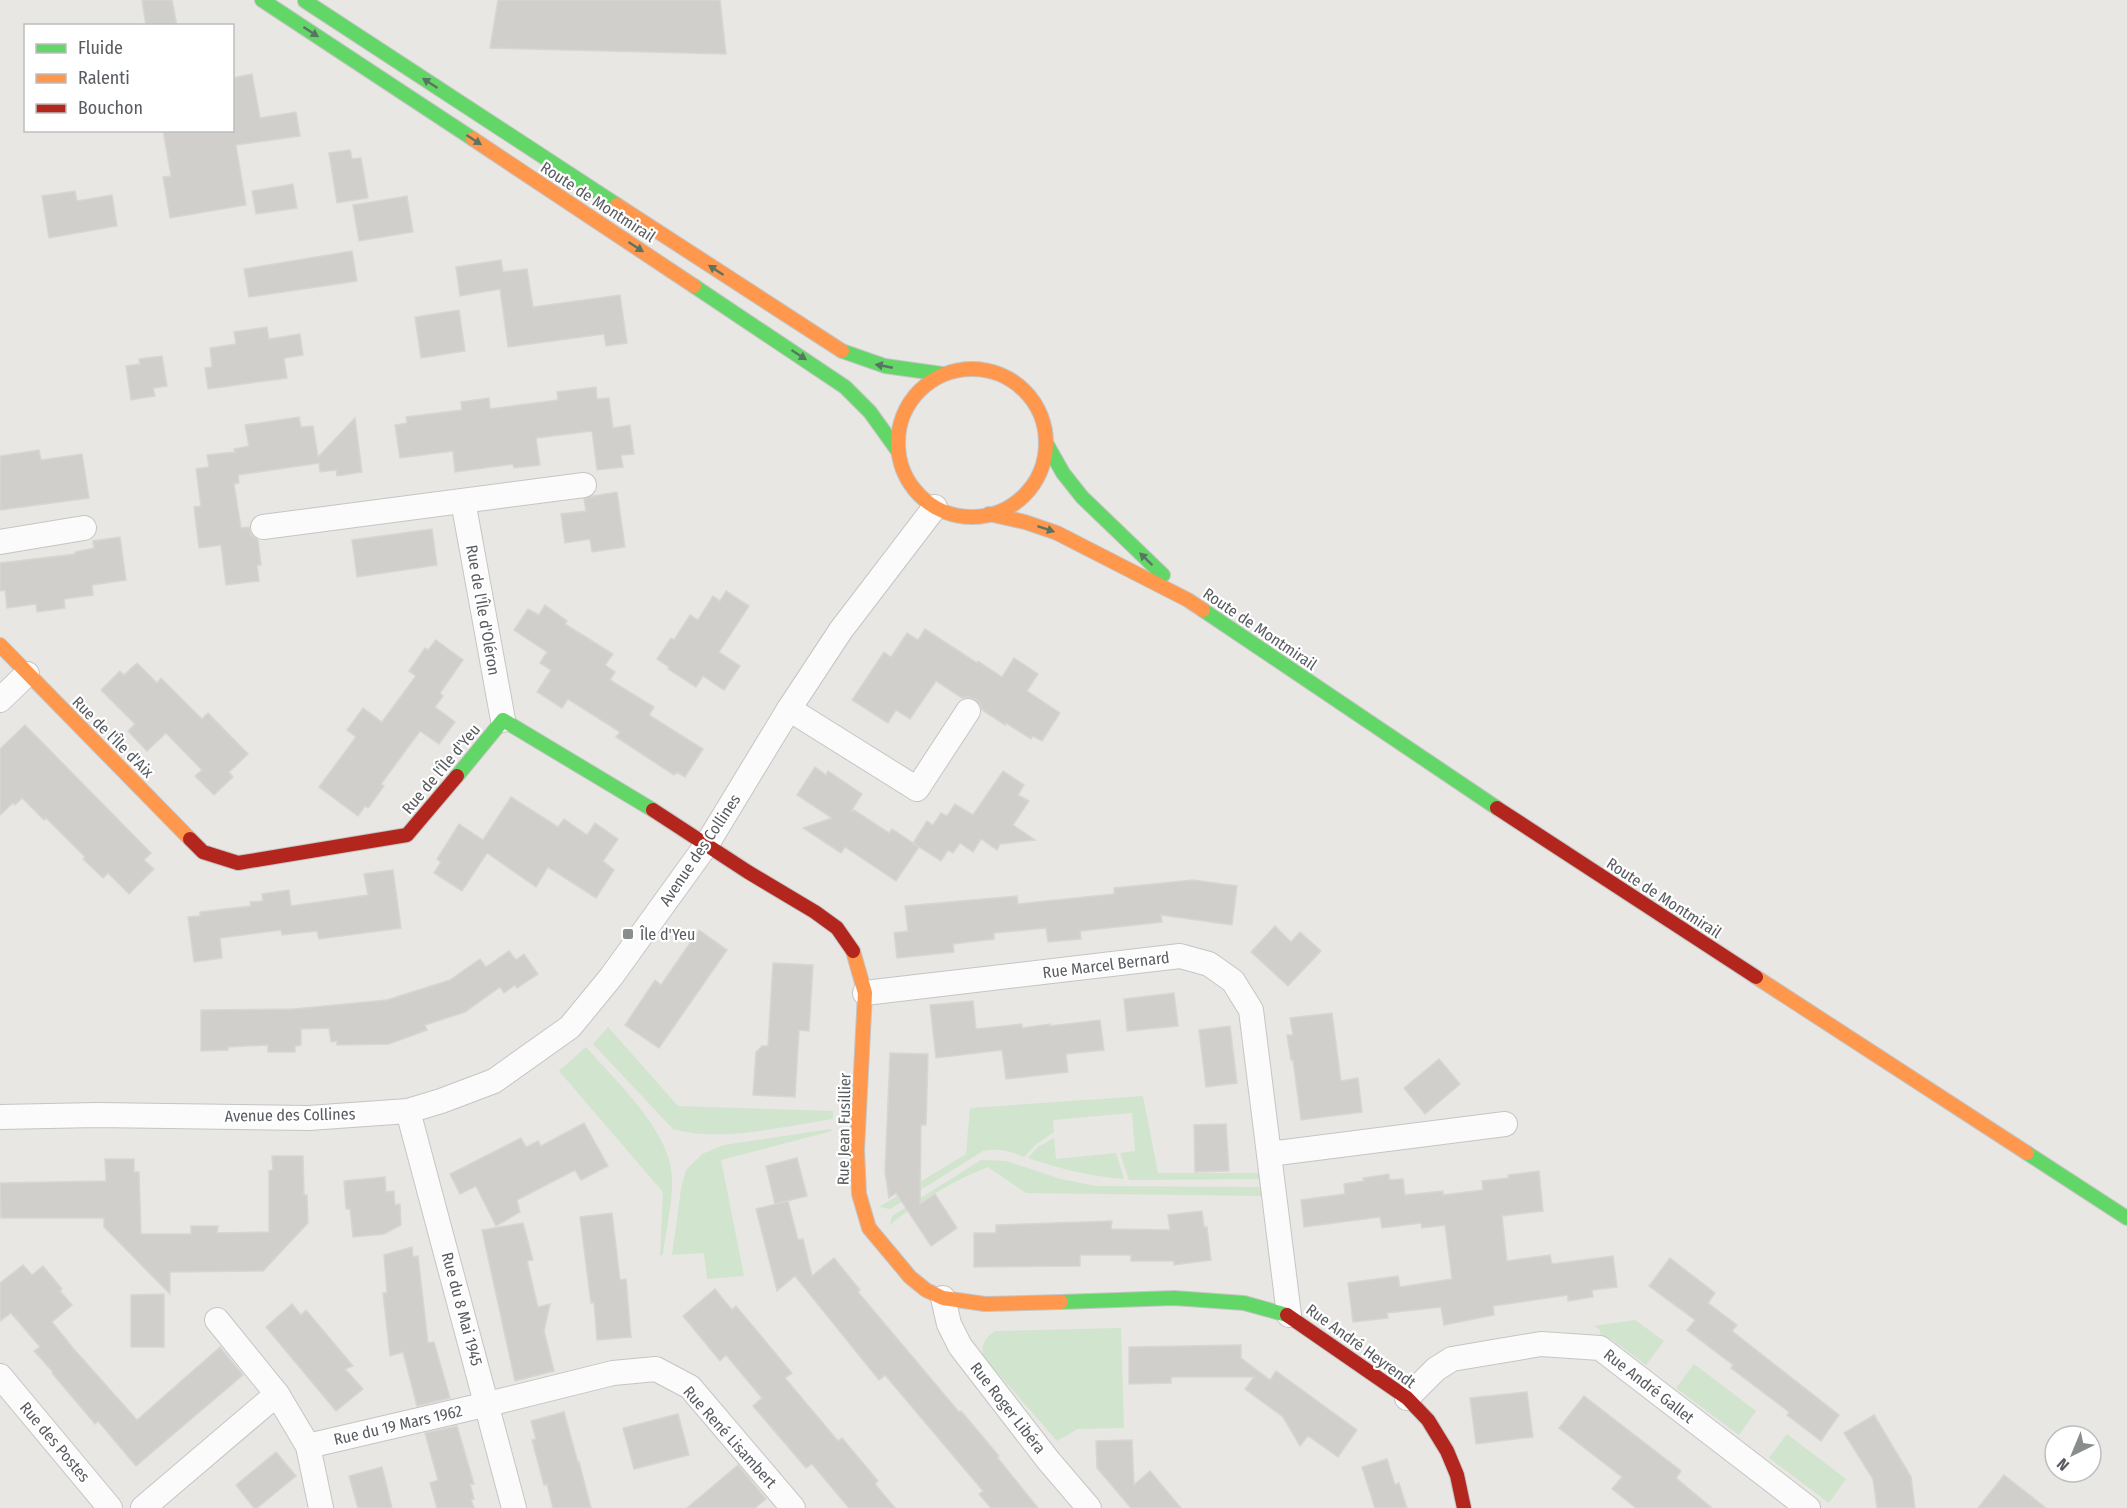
<svg xmlns="http://www.w3.org/2000/svg" width="2127" height="1508" font-family="'Fira Sans Condensed',sans-serif">
<style>
.green{fill:#d1e4ce}
.building{fill:#d0cfcc;stroke:#d8d6d2;stroke-width:1.5}
.lines{fill:none;stroke-linecap:round;stroke-linejoin:round}
.street-casing{stroke:#c5c5c5;stroke-width:26}
.fast-casing{stroke:#c4c5c5;stroke-width:16}
.slow-casing{stroke:#c4c5c5;stroke-width:16}
.jam-casing{stroke:#c4c5c5;stroke-width:16}
.street{stroke:#fcfbfb;stroke-width:24}
.fast{stroke:#63d668;stroke-width:14}
.slow{stroke:#ff974d;stroke-width:14}
.jam{stroke:#b3261e;stroke-width:14}
.oneway{fill:#5a7462}
.poi-dot{fill:#8a8d8e;stroke:#fff;stroke-width:2}
.labels{text-anchor:middle;dominant-baseline:central;stroke-width:4.5;stroke-linejoin:round;paint-order:stroke}
.street-label{font-size:16px;fill:#585c60;stroke:#fff}
.poi-label{font-size:16px;fill:#585c60;stroke:#fff;text-anchor:start}
</style>
<rect width="100%" height="100%" fill="#e8e7e3"/>
<g class="green">
<path d="M608,1027L678,1106L833,1111V1119C784,1126 722,1143 673,1129L593,1044Z"/>
<path d="M586,1047C615,1080 670,1131 672,1176C673,1202 666,1229 663,1254L660,1256L663,1192L559,1071Z"/>
<path d="M1143,1096L1158,1173H1260L1261,1179L1129,1180L1120,1153L1135,1151L1132,1113L1053,1120L1054,1132L1035,1145L1024,1157C1009,1151 998,1148 983,1151L890,1209L879,1207L966,1154L970,1108Z"/>
<path d="M831,1129L832,1131L721,1160L744,1276L707,1279L704,1253L672,1255L681,1189L686,1170L702,1154L724,1145Z"/>
<path d="M1054,1138L1056,1159L1116,1153L1124,1179C1090,1176 1060,1169 1028,1158L1038,1147Z"/>
<path d="M981,1160L1006,1161L1061,1179L1096,1186L1263,1187L1264,1196L1026,1193L988,1167C953,1180 924,1200 894,1221L890,1226L892,1216Z"/>
<path d="M1635,1320L1664,1341L1646,1365L1611,1339L1601,1337L1600,1330L1594,1326Z"/>
<path d="M1121,1328L1124,1428L1078,1429L1057,1441L983,1356C981,1344 985,1338 995,1331Z"/>
<path d="M1694,1364L1756,1411L1739,1435L1676,1388Z"/>
<path d="M1787,1434L1846,1479L1829,1503L1769,1458Z"/>
</g>
<g class="building">
<path d="M142,0H172L177,26H146Z"/>
<path d="M498,0H720L726,54L490,48Z"/>
<path d="M252,74L260,118L296,112L300,136L236,145L246,205L170,218L163,177L171,176L163,130H232V78Z"/>
<path d="M350,150L352,159L361,158L368,198L337,203L329,153Z"/>
<path d="M293,184L297,208L256,214L252,191Z"/>
<path d="M75,191L77,201L112,195L117,226L49,238L42,196Z"/>
<path d="M407,196L413,232L359,241L353,205Z"/>
<path d="M352,251L357,281L249,297L244,269Z"/>
<path d="M501,260L503,272L527,269L533,307L620,295L627,343L606,346L604,334L508,347L500,289L460,296L456,267Z"/>
<path d="M459,310L465,351L421,358L415,317Z"/>
<path d="M267,327L269,339L300,334L303,355L284,358L287,378L208,389L205,368L212,367L210,348L236,344L234,332Z"/>
<path d="M162,356L167,386L153,388L155,396L131,400L126,366L140,364L139,359Z"/>
<path d="M596,387L597,399L609,398L613,428L630,425L634,454L621,455L623,467L597,470L592,431L536,438L540,465L514,468L513,464L455,472L453,451L400,458L395,425L407,423L406,417L462,410L461,402L489,398L490,409L558,400L557,392Z"/>
<path d="M299,417L301,427L313,426L318,457L355,418L362,472L337,476L336,470L320,472L319,463L238,475L239,483L234,484L241,528L249,527L251,535L258,540L261,565H257L259,581L226,585L221,545L199,548L194,507L201,506L196,469L209,467L207,455L235,452L234,449L249,446L245,425Z"/>
<path d="M39,450L41,460L82,454L89,498L0,510V456Z"/>
<path d="M617,492L625,547L592,552L590,539L565,543L561,514L586,511L584,499L593,496Z"/>
<path d="M432,529L437,565L357,577L352,540Z"/>
<path d="M120,537L126,580L92,585L93,595L64,599L65,608L37,612L36,604L7,608L5,590L0,591V563L75,554V552L94,548L93,541Z"/>
<path d="M726,591L749,606L719,652L740,666L724,690L703,676L696,687L668,669L669,667L657,659L671,638L674,640L690,615L698,620L713,596L720,601Z"/>
<path d="M545,605L567,621L565,624L613,654L605,665L615,672L610,680L654,707L649,715L703,749L685,777L677,772L674,775L616,737L620,732L568,699L562,708L537,692L551,670L540,663L547,652L514,630L528,609L539,615Z"/>
<path d="M925,629L977,663L978,661L1002,677L1014,658L1038,674L1027,691L1060,713L1042,741L1033,736L1031,739L1006,723L1005,725L982,710L980,704L975,699L968,697L962,698L936,681L910,719L896,710L888,723L852,700L884,652L891,657L907,633L918,640Z"/>
<path d="M436,640L463,660L440,693L443,696L435,707L455,722L439,744L420,731L381,784L384,786L368,808L365,806L358,816L319,787L356,737L347,730L363,708L382,722L416,676L409,671L425,648L428,650Z"/>
<path d="M137,663L157,683L161,678L202,719L208,713L248,754L229,772L233,777L214,795L195,776L202,770L166,733L147,751L128,731L135,724L101,690L120,671L124,675Z"/>
<path d="M25,725L151,853L144,860L154,869L129,894L108,873L103,878L83,859L85,857L46,818L44,820L22,798L15,805L13,803L0,815V749Z"/>
<path d="M815,767L826,775L828,771L862,794L851,811L854,810L889,833L892,829L919,847L896,881L845,847L841,853L803,828L832,818L797,795Z"/>
<path d="M1003,771L1024,785L1018,795L1029,801L1013,825L1035,840L1000,844L997,850L981,839L973,852L960,843L953,853L948,850L941,861L913,843L927,821L933,825L941,813L947,816L955,804L973,815Z"/>
<path d="M511,797L558,827L564,819L587,835L595,823L618,839L603,861L614,870L596,898L548,867L536,887L487,853L462,891L434,873L441,862L437,859L459,824L483,840Z"/>
<path d="M393,870L401,928L319,939L317,931L282,935L281,930L220,938L222,958L194,962L188,917L200,916V912L251,906L250,902L263,901L262,894L289,890L291,906L368,895L364,874Z"/>
<path d="M1193,880L1237,886L1232,925L1161,915L1162,922L1080,931L1081,939L1048,942L1046,928L994,933V939L953,944L954,952L897,958L894,933L908,931L905,906L1017,896L1018,904L1114,894V888Z"/>
<path d="M1275,926L1291,942L1300,932L1321,951L1288,986L1251,952Z"/>
<path d="M699,930L727,950L659,1048L625,1025L655,980L661,985Z"/>
<path d="M509,951L516,960L524,954L538,974L517,988L515,985L504,993L500,987L465,1012L425,1025L427,1030L389,1044L337,1045V1041L331,1042L329,1028L301,1029V1045L295,1046V1052H268V1045L228,1047V1050L201,1051V1010L294,1009L387,1000L450,980L480,959L486,967Z"/>
<path d="M773,963L813,965L809,1031L799,1030L795,1097L753,1095L756,1052L762,1046H768Z"/>
<path d="M1174,993L1178,1026L1127,1031L1124,999Z"/>
<path d="M973,1001L976,1029L1022,1024V1028L1050,1024V1026L1100,1020L1104,1050L1066,1054L1068,1072L1006,1079L1002,1050L936,1058L930,1005Z"/>
<path d="M1332,1013L1341,1081L1358,1078L1362,1112L1301,1120L1293,1060H1291L1287,1035H1293L1290,1018Z"/>
<path d="M1230,1026L1237,1083L1206,1087L1199,1030Z"/>
<path d="M890,1053L928,1054L926,1125H921L920,1204L935,1194L957,1228L931,1246L896,1193L889,1198L885,1172Z"/>
<path d="M1439,1059L1460,1084L1425,1114L1404,1088Z"/>
<path d="M584,1123L608,1166L581,1180L575,1170L517,1200L520,1212L496,1226L476,1186L460,1194L450,1174L521,1138L526,1147L538,1141L541,1146Z"/>
<path d="M1226,1124L1229,1171L1195,1172L1194,1125Z"/>
<path d="M272,1156H303L304,1195H307L308,1223L263,1271L170,1272V1294L104,1227V1218H1L0,1183L106,1181L105,1159H134V1172H139L141,1234H191V1226H218L217,1233L269,1232V1171L273,1170Z"/>
<path d="M797,1158L807,1196L775,1204L766,1166Z"/>
<path d="M1539,1171L1543,1211L1502,1216L1507,1261L1550,1255L1552,1264L1613,1256L1617,1287L1592,1290L1593,1297L1568,1301V1295L1493,1306L1494,1315L1444,1325L1441,1307L1387,1313L1388,1318L1353,1322L1348,1283L1398,1276L1400,1287L1452,1279L1445,1225L1422,1228L1421,1223L1382,1228L1380,1217L1304,1227L1301,1200L1345,1194L1344,1184L1364,1181L1363,1178L1389,1174V1180L1403,1179L1405,1195L1443,1191V1195L1483,1190L1482,1181L1508,1178V1175Z"/>
<path d="M385,1177L386,1192L394,1191L395,1205L400,1204L401,1225L384,1234L353,1237L350,1209H346L344,1181Z"/>
<path d="M788,1201L798,1240L803,1239L812,1276L834,1258L860,1290L858,1292L959,1412L961,1411L999,1456L997,1457L1038,1508H991L979,1494L983,1491L885,1375L879,1380L795,1276L777,1291L756,1209Z"/>
<path d="M1202,1211L1204,1227H1207L1211,1260L1174,1265V1261H1131V1255H1080V1266L974,1267V1233H996V1225L1112,1221L1111,1229L1170,1230L1168,1215Z"/>
<path d="M612,1213L620,1280L626,1279L631,1337L597,1340L594,1302L591,1303L580,1217Z"/>
<path d="M523,1223L533,1260L527,1261L538,1307L550,1304L544,1331L554,1371L515,1381L482,1230Z"/>
<path d="M412,1247L413,1257L418,1256L428,1343L434,1342L450,1398L417,1406L403,1352L390,1356L383,1293H387L384,1255Z"/>
<path d="M1670,1258L1715,1293L1708,1303L1737,1325L1732,1331L1839,1415L1821,1441L1787,1415L1789,1412L1731,1368L1733,1365L1687,1330L1695,1320L1649,1286Z"/>
<path d="M23,1265L32,1275L43,1266L62,1289L60,1291L72,1305L52,1322L73,1348L137,1420L220,1347L243,1375L136,1466L98,1421L95,1424L52,1373L53,1372L34,1351L40,1347L11,1313L0,1321V1283Z"/>
<path d="M715,1289L732,1310L736,1306L792,1373L785,1378L838,1441L842,1438L878,1481L875,1484L895,1508H849L812,1464L806,1468L753,1406L762,1398L726,1355L720,1361L683,1316Z"/>
<path d="M164,1294V1347H131V1295Z"/>
<path d="M292,1304L301,1315L306,1310L353,1366L345,1369L363,1389L336,1411L266,1327Z"/>
<path d="M1241,1345V1358L1270,1380L1276,1371L1357,1430L1338,1457L1308,1436L1300,1446L1283,1417L1245,1389L1254,1377H1171V1383L1129,1384V1347Z"/>
<path d="M1527,1392L1533,1437L1476,1444L1470,1398Z"/>
<path d="M1584,1396L1681,1471L1676,1478L1712,1508H1636L1612,1489L1622,1477L1559,1428Z"/>
<path d="M564,1412L578,1463L579,1462L591,1508H553L547,1484L544,1485L532,1440L536,1439L531,1421Z"/>
<path d="M678,1414L689,1455L634,1469L623,1428Z"/>
<path d="M1874,1415L1911,1477L1915,1508H1877L1873,1479L1844,1433Z"/>
<path d="M457,1426L474,1484H470L474,1499L471,1500L474,1508H437L430,1483L438,1480L425,1433Z"/>
<path d="M1132,1440L1134,1485L1150,1471L1181,1508H1131L1097,1468L1096,1441Z"/>
<path d="M276,1452L296,1476L257,1508H254L236,1485Z"/>
<path d="M1387,1459L1395,1485L1399,1483L1407,1508H1375L1362,1467Z"/>
<path d="M738,1465L766,1499L755,1508H687Z"/>
<path d="M382,1467L392,1508H358L349,1476Z"/>
<path d="M2004,1475L2046,1508H1978Z"/>
</g>
<g class="lines">
<defs>
<g id="street">
<path d="M463,501L503,720"/>
<path d="M263,527L584,485"/>
<path d="M0,542L84,528"/>
<path d="M0,700L27,674"/>
<path d="M789,709L917,789L968,711"/>
<path d="M865,993L1180,956L1209,964L1233,981L1251,1010L1289,1315"/>
<path d="M408,1111L514,1508"/>
<path d="M0,1117L97,1115L309,1118L408,1111L441,1101L494,1081L570,1027L611,977L707,844L789,709L841,630L935,507"/>
<path d="M1269,1154L1505,1124"/>
<path d="M943,1298L949,1324L960,1346L1048,1460L1089,1508"/>
<path d="M217,1320L277,1394L308,1446L321,1508"/>
<path d="M0,1376L110,1508"/>
<path d="M1407,1398L1436,1369L1452,1359L1541,1344L1600,1348L1808,1508"/>
<path d="M308,1446L488,1404L613,1373L656,1369L690,1387L793,1508"/>
<path d="M143,1508L277,1394"/>
</g>
<g id="fast">
<path d="M262,0L473,139"/>
<path d="M305,1L617,205"/>
<path d="M694,286L845,387L870,412L898,451"/>
<path d="M842,351L885,366L942,374"/>
<path d="M1046,443L1063,473L1082,497L1163,575"/>
<path d="M1203,610L1497,808"/>
<path d="M457,776L503,720L653,810"/>
<path d="M2027,1153L2127,1218"/>
<path d="M1061,1302L1174,1298L1244,1303L1287,1315"/>
</g>
<g id="slow">
<path d="M473,139L694,286"/>
<path d="M617,205L842,351"/>
<circle cx="972" cy="443" r="74"/>
<path d="M989,514L1025,522L1057,533L1188,600L1203,610"/>
<path d="M0,645L190,839"/>
<path d="M853,951L865,993L857,1150L859,1194L869,1228L910,1277L926,1290L943,1298L985,1304L1061,1302"/>
<path d="M1756,977L2027,1153"/>
</g>
<g id="jam">
<path d="M1497,808L1756,977"/>
<path d="M653,810L748,872L815,912L837,928L853,951"/>
<path d="M190,839L203,852L238,863L407,835L457,776"/>
<path d="M1287,1315L1407,1398L1428,1420L1447,1451L1457,1475L1464,1508"/>
</g>
</defs>
<use href="#street" class="street-casing"/>
<use href="#fast" class="fast-casing"/>
<use href="#slow" class="slow-casing"/>
<use href="#jam" class="jam-casing"/>
<use href="#street" class="street"/>
<use href="#fast" class="fast"/>
<use href="#slow" class="slow"/>
<use href="#jam" class="jam"/>
</g>
<defs><path id="oneway-solid" d="M-6-.8H1V-3.2L6.5 0L1 3.2V.8H-6Z" transform="scale(1.5)"/></defs>
<g class="oneway">
<use href="#oneway-solid" transform="translate(311 32) rotate(33)"/>
<use href="#oneway-solid" transform="translate(430 83) rotate(-147)"/>
<use href="#oneway-solid" transform="translate(474 140) rotate(33)"/>
<use href="#oneway-solid" transform="translate(636 247) rotate(33)"/>
<use href="#oneway-solid" transform="translate(716 270) rotate(-147)"/>
<use href="#oneway-solid" transform="translate(799 355) rotate(33)"/>
<use href="#oneway-solid" transform="translate(884 366) rotate(-169)"/>
<use href="#oneway-solid" transform="translate(1046 529) rotate(18)"/>
<use href="#oneway-solid" transform="translate(1146 559) rotate(-136)"/>
</g>
<rect class="poi-dot" x="622" y="928" width="12" height="12" rx="3"/>
<g class="labels">
<g class="street-label">
<text transform="translate(598 202) rotate(33)">Route de Montmirail</text>
<text transform="translate(483 610) rotate(80)">Rue de l'Île d'Oléron</text>
<text transform="translate(1260 629) rotate(34)">Route de Montmirail</text>
<text transform="translate(113 737) rotate(45)">Rue de l'Île d'Aix</text>
<text transform="translate(441 769) rotate(-50)">Rue de l'Île d'Yeu</text>
<text transform="translate(700 850) rotate(-56)">Avenue des Collines</text>
<text transform="translate(1664 898) rotate(33)">Route de Montmirail</text>
<text transform="translate(1106 965) rotate(-7)">Rue Marcel Bernard</text>
<text transform="translate(290 1115) rotate(-1)">Avenue des Collines</text>
<text transform="translate(844 1129) rotate(-89)">Rue Jean Fusillier</text>
<text transform="translate(462 1309) rotate(75)">Rue du 8 Mai 1945</text>
<text transform="translate(1361 1346) rotate(36)">Rue André Heyrendt</text>
<text transform="translate(1649 1386) rotate(38)">Rue André Gallet</text>
<text transform="translate(1008 1408) rotate(52)">Rue Roger Libéra</text>
<text transform="translate(398 1425) rotate(-13)">Rue du 19 Mars 1962</text>
<text transform="translate(730 1437) rotate(48)">Rue René Lisambert</text>
<text transform="translate(55 1442) rotate(50)">Rue des Postes</text>
</g>
<g class="poi-label">
<text x="640" y="934">Île d'Yeu</text>
</g>
</g>
<rect x="24" y="24" width="210" height="108" fill="#ffffff" stroke="#bcbebf" stroke-width="1.5"/>
<rect x="36" y="44" width="30" height="9" fill="#63d668" stroke="#bcbebf" stroke-width="1.5"/>
<text x="78" y="54" font-size="18" fill="#585c60">Fluide</text>
<rect x="36" y="74" width="30" height="9" fill="#ff974d" stroke="#bcbebf" stroke-width="1.5"/>
<text x="78" y="84" font-size="18" fill="#585c60">Ralenti</text>
<rect x="36" y="104" width="30" height="9" fill="#b3261e" stroke="#bcbebf" stroke-width="1.5"/>
<text x="78" y="114" font-size="18" fill="#585c60">Bouchon</text>
<g transform="translate(2073 1454) rotate(223)"><circle r="28" fill="#ffffff" stroke="#bcbebf" stroke-width="1.5"/>
<path d="M0-4.5L10 22L0 15L-10 22Z" fill="#8a8d8e"/>
<text y="-9" font-size="16" font-weight="bold" text-anchor="middle" fill="#585c60">N</text>
</g>
</svg>
